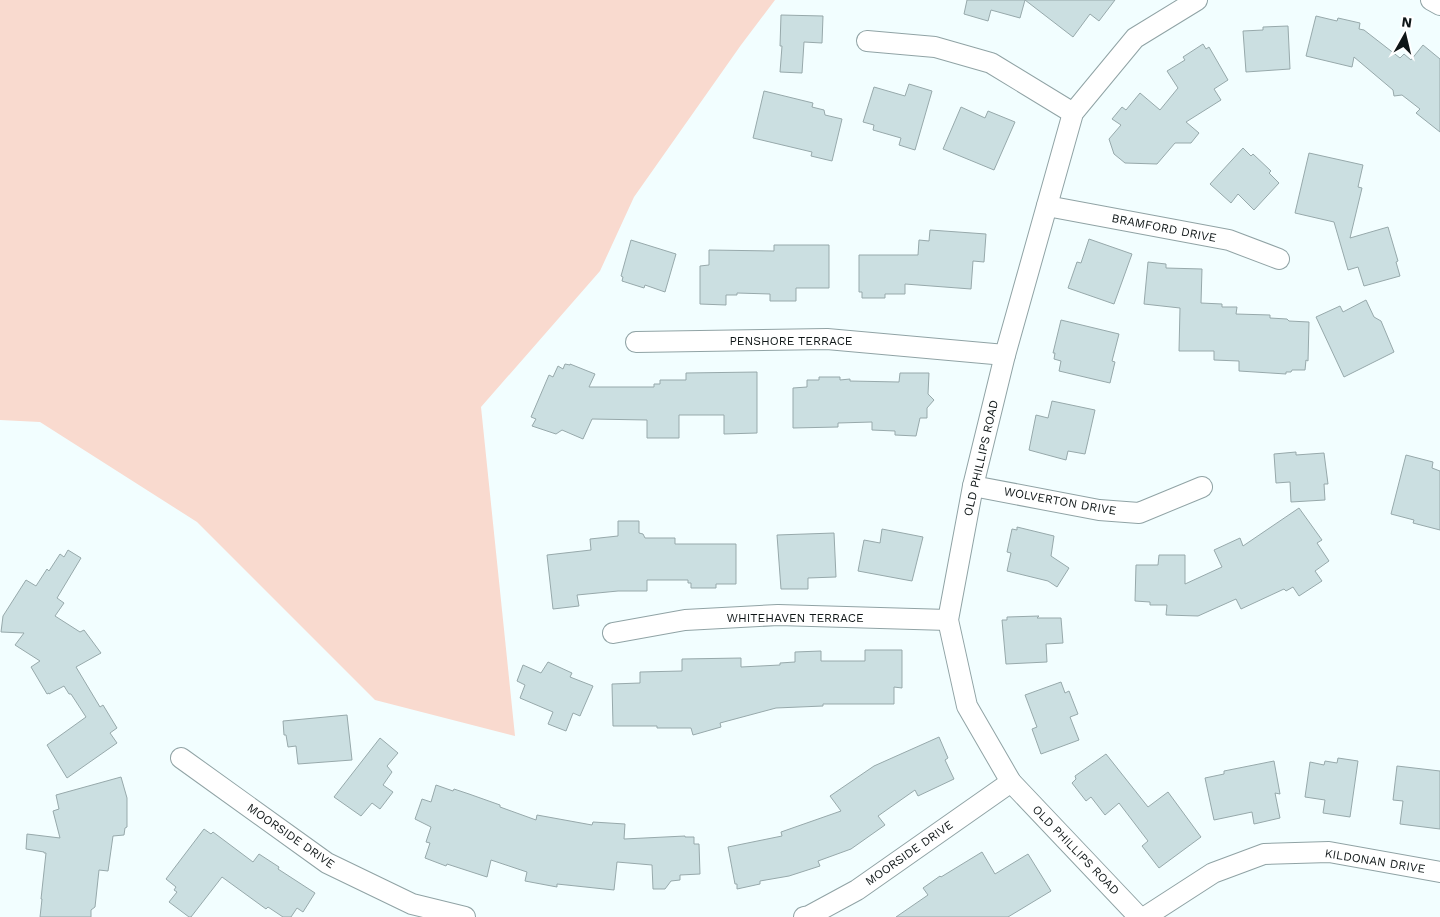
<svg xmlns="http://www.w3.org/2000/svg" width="1440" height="917" font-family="'Work Sans',sans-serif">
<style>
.green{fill:#f9dacf}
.building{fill:#cbdfe1;stroke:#97a9ab}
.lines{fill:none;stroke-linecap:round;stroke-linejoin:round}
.street-casing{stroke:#90a3a5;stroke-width:22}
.street{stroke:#fff;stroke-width:20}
.labels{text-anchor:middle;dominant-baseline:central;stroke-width:5;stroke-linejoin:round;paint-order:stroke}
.street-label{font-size:12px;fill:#0f1617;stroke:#fff}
</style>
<rect width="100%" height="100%" fill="#f2feff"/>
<path class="green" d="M0,0H775L741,45L634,197L600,271L481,407L515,736L375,700L197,522L40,422L0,420Z"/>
<g class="building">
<path d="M967,0H1025L1020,18L991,10L988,21L964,14Z"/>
<path d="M1025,0H1115L1099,21L1090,14L1073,37Z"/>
<path d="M781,15L823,16L822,43L804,42L802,73L780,72L782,46H780Z"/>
<path d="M1316,16L1337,21L1338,18L1360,23L1359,29L1364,30L1400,58L1404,54L1411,60L1423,45L1440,59V132L1416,113L1420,109L1402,95L1394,96L1393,90L1354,57L1352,67L1306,56Z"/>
<path d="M1288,26L1290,69L1246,72L1243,31L1263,30V27Z"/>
<path d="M1203,44L1206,49L1209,47L1228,80L1214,89L1221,100L1186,122L1199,133L1191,143H1175L1157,164L1125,163L1114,154L1109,139L1121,125L1112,119L1122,107L1126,110L1140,93L1160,110L1178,88L1167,71L1185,60L1183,57Z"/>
<path d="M909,84L932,91L915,150L899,145L901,138L873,130L874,125L863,122L874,87L905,96Z"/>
<path d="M764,91L813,103L812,107L824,110L825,115L842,119L832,161L811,156L812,152L753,138Z"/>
<path d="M961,107L985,118L988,111L1015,122L994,170L943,149Z"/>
<path d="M1243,148L1251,156L1253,154L1271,171L1269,173L1279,183L1254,210L1238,194L1231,203L1210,184Z"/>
<path d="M1309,153L1363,165L1358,187L1362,188L1350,238L1388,227L1398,261L1396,262L1400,276L1364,286L1358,267L1348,270L1334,222L1295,213Z"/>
<path d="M930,230L986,234L984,262L973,261L971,289L905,284V294H885V298H862V292H859V255H918L919,240L929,241Z"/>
<path d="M1089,239L1132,254L1114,304L1068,288L1077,262L1081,263Z"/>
<path d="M631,240L676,254L665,292L645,285L644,288L622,281L623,277L621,276Z"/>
<path d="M774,245H829V288H796V301H770V294L737,293V295H726V305L700,304V266L709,265V250L774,251Z"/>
<path d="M1148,262L1166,264V268L1202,269L1201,303L1222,304V307H1237L1236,314L1270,315V318L1287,319L1289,321L1309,322L1308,361L1306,360L1305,370H1292L1291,372H1286V374L1239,371V361L1214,360V351H1179L1180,308L1144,304Z"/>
<path d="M1366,300L1374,317L1381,321L1394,352L1344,377L1316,317L1340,306L1343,312Z"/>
<path d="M1061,320L1119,334L1112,361L1115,362L1110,383L1059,371L1061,361L1054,359L1055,353H1053Z"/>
<path d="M565,364L570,365V364L595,374L589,387H654V384H660V380H686V373L757,372V433L724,434V415H679V438H647V420L592,419L583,439L562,430L556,434L532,426L536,419L531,417L549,375L553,377L558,366L563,369Z"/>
<path d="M900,373H929L928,394L934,400L927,408V418H920L916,436L895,435V431L872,430V422L838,423V427L793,428V388L807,387V380H819V377H840V380L850,379V381L899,382Z"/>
<path d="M1052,401L1095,410L1085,454L1068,451L1066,460L1029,450L1036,415L1048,418Z"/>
<path d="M1296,452V455L1324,453L1328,484H1324L1325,500L1291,502L1290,482L1276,483L1274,454Z"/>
<path d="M1406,455L1433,462L1432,468L1440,471V530L1413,523L1414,520L1391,514Z"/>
<path d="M1299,508L1322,540L1317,543L1329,561L1315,571L1322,581L1299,596L1293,587L1286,591L1284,589L1241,609L1236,599L1198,616L1166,615L1167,605H1150V602L1135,601L1136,565H1158L1159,555H1185V584L1222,567L1214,550L1240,538L1243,546Z"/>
<path d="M618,521H639V533L643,534L645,538H675V544H736V584H716V588H691V583H688V580H647V591H618L577,595L579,606L553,609L547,555L591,550L590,539L618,536Z"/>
<path d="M1017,527L1054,536L1051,556L1069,568L1057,587L1048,581L1007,571L1011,553L1007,552L1012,529L1017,530Z"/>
<path d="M882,529L923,537L912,581L858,571L864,540L880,543Z"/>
<path d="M834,533L836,577L808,578V589H781L777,535Z"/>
<path d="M68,550L81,558L57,598L64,603L55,616L80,632L84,630L101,653L76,667L100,707L103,705L117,728L110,733L117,743L67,778L47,745L86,717L71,694H69L64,686L49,694V693L47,694L31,667L40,661L15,645L24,633L1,632L3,616L26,580L36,586L47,569L49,571L60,554L64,557Z"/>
<path d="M1039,616L1037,618H1061L1063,643L1046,644L1047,662L1006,664L1002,620H1007V617Z"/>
<path d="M865,650H902V688L894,687V704H823V706L776,708L720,723L721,727L693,735L691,728H657V726H613L612,684L640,683V672L682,671V659L741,658V667L780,665V663L795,662V652L821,651V661H865Z"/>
<path d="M548,662L572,673L570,677L593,686L580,716L573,713L566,731L548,724L553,712L520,698L525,685L517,681L523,665L541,673Z"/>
<path d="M1061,682L1065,693L1069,691L1078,714L1070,717L1079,740L1041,754L1032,729L1037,727L1025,695Z"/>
<path d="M347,715L352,760L298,764L296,746L288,747L286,735H284L283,721Z"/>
<path d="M939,737L948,758L945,760L954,779L918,796L915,790L878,816L885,825L851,849L818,861L820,866L789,876L760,881V884L737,889V884H735L728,847L782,836L781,832L841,811L830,796L874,766Z"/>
<path d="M380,738L398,753L387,766L392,772L383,785L393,792L380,809L372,803L361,816L334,797Z"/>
<path d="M1106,754L1148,807L1168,792L1201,837L1159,868L1142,846L1148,841L1119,803L1105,815L1091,797L1086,801L1072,783L1076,779L1075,776Z"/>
<path d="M1338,758L1358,761L1350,817L1323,813L1325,800L1305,797L1310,762L1324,765L1325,761L1337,763Z"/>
<path d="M1274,761L1280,794L1275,793L1280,818L1254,824L1252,812L1214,820L1205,778L1224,774V771Z"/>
<path d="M1397,766L1440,771V829L1400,824L1403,801L1393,800Z"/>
<path d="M121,777L127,798V827L125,828L124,835L113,836L108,871L99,870L95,907L91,910V917H40L42,899H41L46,853H44V852L26,849L27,834L60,838L53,811L59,809L56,795Z"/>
<path d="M436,785L453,791L454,789L469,794L500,805V807L536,820L537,815L592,825L593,822L625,824L624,839L685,836V837H694V844H699L700,874L680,875V880L671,881L665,889H653L652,865L617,862L614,890L557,884V887L525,881L527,872L491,860L487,877L447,864L446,866L425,858L430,843L426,842L431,827L415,819L422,799L431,802Z"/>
<path d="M204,829L211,834L213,832L253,862L259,854L279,867L278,869L315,893L303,912L297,908L291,917H283L268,907L266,909L222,877L191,917H189L169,902L177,892L174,890L176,887L166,879Z"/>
<path d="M982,852L995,874L1028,854L1051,891L1008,917H896L928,895L923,888L940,876L941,877Z"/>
</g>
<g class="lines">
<defs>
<g id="street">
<path d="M1431,0L1440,5"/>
<path d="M867,41L935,47L991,63L1073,113"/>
<path d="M1047,206L1229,240L1279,259"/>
<path d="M636,342L827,339L1005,355"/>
<path d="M973,486L1099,510L1139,513L1202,487"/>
<path d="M613,633L685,620L778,615L948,620"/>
<path d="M181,758L327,863L412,904L465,917"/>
<path d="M804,917L809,916L857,890L1011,782"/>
<path d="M1139,917L1011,782L967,706L948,620L973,486L1005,355L1073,113L1135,38L1197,0"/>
<path d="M1145,917L1213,873L1264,854L1329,852L1440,872"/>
</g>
</defs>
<use href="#street" class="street-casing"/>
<use href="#street" class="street"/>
</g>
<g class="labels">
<g class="street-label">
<text transform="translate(1164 228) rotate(11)">BRAMFORD DRIVE</text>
<text x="791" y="341">PENSHORE TERRACE</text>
<text transform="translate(981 458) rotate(-77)">OLD PHILLIPS ROAD</text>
<text transform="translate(1060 501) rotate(10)">WOLVERTON DRIVE</text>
<text x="795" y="618">WHITEHAVEN TERRACE</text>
<text transform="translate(291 836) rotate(35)">MOORSIDE DRIVE</text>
<text transform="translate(1076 850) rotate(46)">OLD PHILLIPS ROAD</text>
<text transform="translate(909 853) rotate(-35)">MOORSIDE DRIVE</text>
<text transform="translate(1375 861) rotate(9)">KILDONAN DRIVE</text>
</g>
</g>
<g transform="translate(1405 35) rotate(8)" stroke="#ffffff" stroke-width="4" paint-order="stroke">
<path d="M0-4L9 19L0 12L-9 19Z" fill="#0f1617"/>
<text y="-8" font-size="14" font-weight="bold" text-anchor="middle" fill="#0f1617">N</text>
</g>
</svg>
